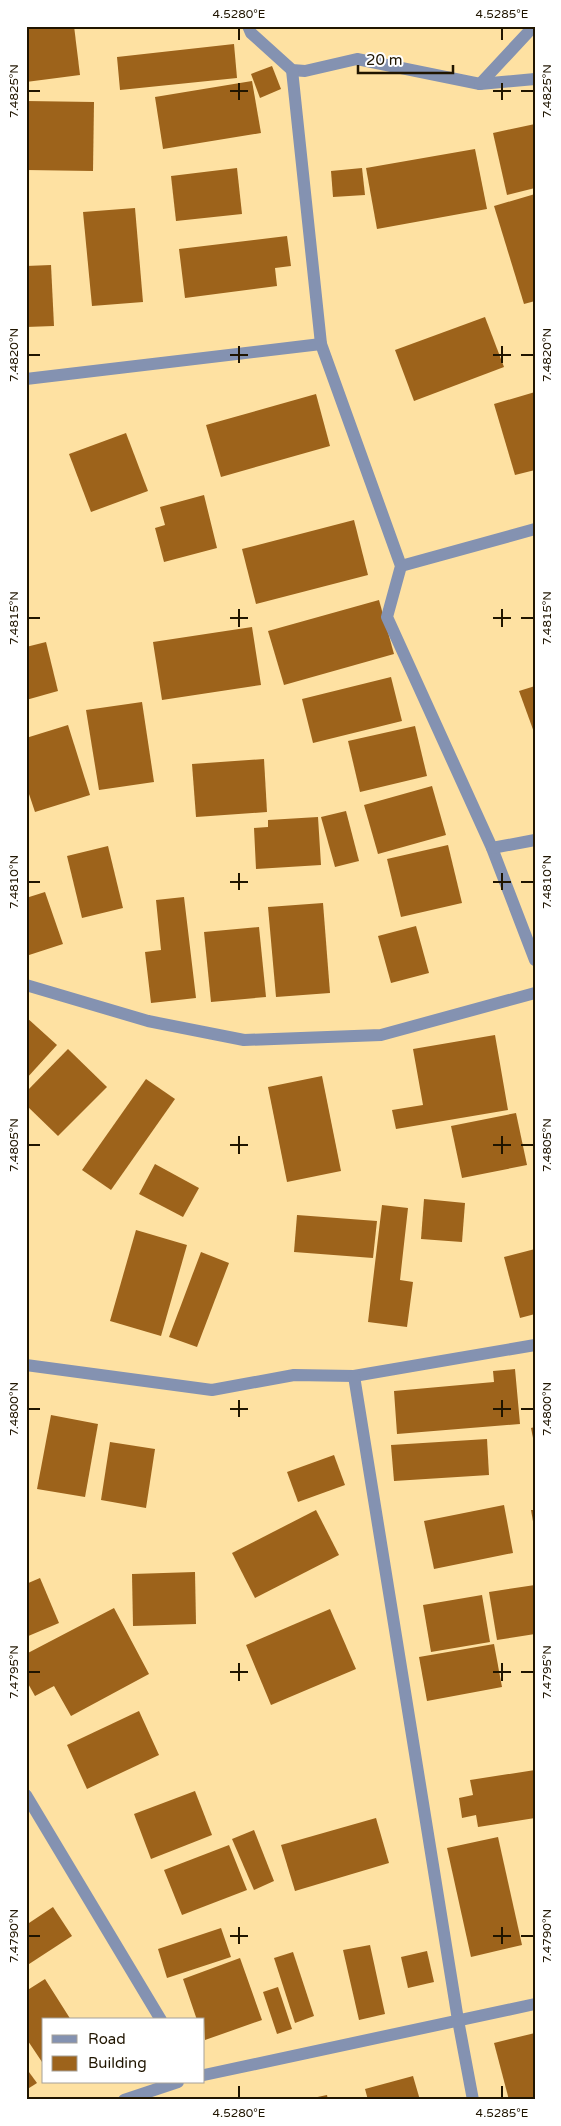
<svg xmlns="http://www.w3.org/2000/svg" width="561" height="2126" font-family="'Varela Round',sans-serif">
<style>
.building{fill:#9d631b}
.lines{fill:none;stroke-linecap:round;stroke-linejoin:round}
.minor{stroke:#8492b1;stroke-width:12}
.ticks{fill:none;stroke:#201500;stroke-width:2}
.neatline{fill:none;stroke:#201500;stroke-width:2}
.ticks-label{font-size:12px;text-anchor:middle;fill:#201500}
</style>
<rect width="100%" height="100%" fill="#fee1a2"/>
<g class="building">
<path d="M26,26H74L80,75L26,82Z"/>
<path d="M234,44L237,78L120,90L117,57Z"/>
<path d="M272,66L281,89L260,98L251,74Z"/>
<path d="M252,81L261,133L163,149L155,97Z"/>
<path d="M26,101L94,102L93,171L26,170Z"/>
<path d="M535,124V188L507,195L493,133Z"/>
<path d="M475,149L487,209L377,229L366,168Z"/>
<path d="M237,168L242,214L176,221L171,176Z"/>
<path d="M362,168L365,195L333,197L331,171Z"/>
<path d="M535,194V301L524,304L494,206Z"/>
<path d="M135,208L143,302L92,306L83,212Z"/>
<path d="M287,236L291,266L275,268L277,286L185,298L179,249Z"/>
<path d="M51,265L54,326L26,327V266Z"/>
<path d="M485,317L504,367L414,401L395,350Z"/>
<path d="M535,392V470L515,475L494,404Z"/>
<path d="M316,394L330,446L221,477L206,425Z"/>
<path d="M126,433L148,491L91,512L69,454Z"/>
<path d="M204,495L217,548L164,562L155,528L165,525L160,507Z"/>
<path d="M354,520L368,575L256,604L242,549Z"/>
<path d="M379,600L394,654L284,685L268,631Z"/>
<path d="M252,627L261,685L162,700L153,642Z"/>
<path d="M46,642L58,691L26,700V647Z"/>
<path d="M391,677L402,721L313,743L302,699Z"/>
<path d="M535,686V735L519,691Z"/>
<path d="M142,702L154,782L99,790L86,710Z"/>
<path d="M68,725L90,795L35,812L26,785V738Z"/>
<path d="M415,726L427,776L360,792L348,741Z"/>
<path d="M264,759L267,812L196,817L192,764Z"/>
<path d="M432,786L446,835L378,854L364,805Z"/>
<path d="M346,811L359,861L335,867L321,817Z"/>
<path d="M318,817L321,865L256,869L254,828L268,827V820Z"/>
<path d="M448,845L462,903L401,917L387,859Z"/>
<path d="M108,846L123,908L82,918L67,856Z"/>
<path d="M45,892L63,944L26,956V898Z"/>
<path d="M184,897L196,998L151,1003L145,952L161,950L156,900Z"/>
<path d="M323,903L330,993L276,997L268,907Z"/>
<path d="M416,926L429,973L391,983L378,936Z"/>
<path d="M259,927L266,997L211,1002L204,932Z"/>
<path d="M26,1017L57,1045L26,1079Z"/>
<path d="M495,1035L508,1110L396,1129L392,1110L423,1105L413,1049Z"/>
<path d="M68,1049L107,1087L58,1136L26,1105V1092Z"/>
<path d="M322,1076L341,1171L287,1182L268,1087Z"/>
<path d="M146,1079L175,1099L111,1190L82,1170Z"/>
<path d="M516,1113L527,1165L462,1178L451,1126Z"/>
<path d="M155,1164L199,1188L183,1217L139,1194Z"/>
<path d="M424,1199L465,1203L462,1242L421,1239Z"/>
<path d="M382,1205L408,1208L400,1280L413,1282L407,1327L368,1322Z"/>
<path d="M297,1215L377,1221L373,1258L294,1252Z"/>
<path d="M136,1230L187,1245L161,1336L110,1321Z"/>
<path d="M535,1249V1314L520,1318L504,1257Z"/>
<path d="M201,1252L229,1263L197,1347L169,1337Z"/>
<path d="M515,1369L520,1424L397,1434L394,1391L494,1382L493,1371Z"/>
<path d="M51,1415L98,1424L85,1497L37,1489Z"/>
<path d="M535,1427V1443H534L531,1428Z"/>
<path d="M487,1439L489,1475L394,1481L391,1445Z"/>
<path d="M110,1442L155,1449L146,1508L101,1500Z"/>
<path d="M334,1455L345,1485L298,1502L287,1472Z"/>
<path d="M504,1505L513,1553L434,1569L424,1521Z"/>
<path d="M316,1510L339,1555L255,1598L232,1553Z"/>
<path d="M531,1510H535V1527H534Z"/>
<path d="M195,1572L196,1624L133,1626L132,1574Z"/>
<path d="M40,1578L59,1623L26,1637V1584Z"/>
<path d="M535,1585V1634L497,1640L489,1592Z"/>
<path d="M482,1595L490,1642L431,1652L423,1605Z"/>
<path d="M114,1608L149,1674L71,1716L54,1686L35,1696L26,1680V1654Z"/>
<path d="M330,1609L356,1669L271,1705L246,1645Z"/>
<path d="M494,1644L502,1687L427,1701L419,1657Z"/>
<path d="M139,1711L159,1755L87,1789L67,1745Z"/>
<path d="M535,1770V1818L478,1827L476,1815L462,1818L459,1798L473,1795L470,1780Z"/>
<path d="M195,1791L212,1835L151,1859L134,1814Z"/>
<path d="M376,1818L389,1863L295,1891L281,1845Z"/>
<path d="M254,1830L274,1881L254,1890L232,1839Z"/>
<path d="M498,1837L522,1945L471,1957L447,1848Z"/>
<path d="M229,1845L247,1890L182,1915L164,1870Z"/>
<path d="M53,1907L72,1936L26,1966V1925Z"/>
<path d="M221,1928L231,1957L167,1978L158,1949Z"/>
<path d="M370,1945L385,2014L359,2020L343,1950Z"/>
<path d="M427,1951L434,1982L408,1988L401,1957Z"/>
<path d="M293,1952L314,2016L295,2023L274,1958Z"/>
<path d="M240,1958L262,2020L205,2040L204,2020H197L183,1979Z"/>
<path d="M45,1979L71,2020H44V2065L26,2038V1991Z"/>
<path d="M278,1987L292,2029L277,2034L263,1992Z"/>
<path d="M535,2033V2100H509L494,2043Z"/>
<path d="M26,2068L37,2083L26,2090Z"/>
<path d="M413,2076L420,2100H368L365,2089Z"/>
<path d="M327,2095L328,2100H308V2099Z"/>
</g>
<g class="lines">
<g class="minor">
<path d="M248,26L251,33L292,70L305,71L357,59L480,84L535,79"/>
<path d="M292,70L321,344L401,566L387,617L492,848L535,960"/>
<path d="M480,84L534,26"/>
<path d="M26,379L321,344"/>
<path d="M401,566L535,529"/>
<path d="M492,848L535,840"/>
<path d="M26,985L148,1021L244,1040L381,1035L535,993"/>
<path d="M26,1365L212,1390L294,1375L354,1376L535,1345"/>
<path d="M354,1376L458,2020L473,2100"/>
<path d="M26,1795L161,2020"/>
<path d="M204,2075L535,2004"/>
<path d="M124,2100L178,2082"/>
</g>
</g>
<path class="ticks" d="M239,28V40M502,28V40M239,83V100M502,83V100M28,91H40M230,91H248M493,91H511M521,91H534M239,346V363M502,346V363M28,355H40M230,355H248M493,355H511M521,355H534M239,609V627M502,609V627M28,618H40M230,618H248M493,618H511M521,618H534M239,873V890M502,873V890M28,882H40M230,882H248M493,882H511M521,882H534M239,1136V1154M502,1136V1154M28,1145H40M230,1145H248M493,1145H511M521,1145H534M239,1400V1417M502,1400V1417M28,1409H40M230,1409H248M493,1409H511M521,1409H534M239,1663V1681M502,1663V1681M28,1672H40M230,1672H248M493,1672H511M521,1672H534M239,1927V1944M502,1927V1944M28,1936H40M230,1936H248M493,1936H511M521,1936H534M239,2086V2098M502,2086V2098"/>
<rect width="561" height="2126" fill="none" stroke="#ffffff" stroke-width="55"/>
<rect x="42" y="2018" width="162" height="65" fill="#ffffff" stroke="#a6a199"/>
<rect x="52" y="2035" width="25" height="8" fill="#8492b1" stroke="#a6a199"/>
<text x="88" y="2044" font-size="15" fill="#201500">Road</text>
<rect x="52" y="2056" width="25" height="15" fill="#9d631b" stroke="#a6a199"/>
<text x="88" y="2068" font-size="15" fill="#201500">Building</text>
<path d="M358 65v8h95v-8" fill="none" stroke="#201500" stroke-width="2.5"/>
<text x="366" y="65" font-size="15" fill="#201500" stroke="#ffffff" stroke-width="4" paint-order="stroke">20 m</text>
<rect x="28" y="28" width="506" height="2070" class="neatline"/>
<g class="ticks-label">
<text x="239" y="18">4.5280°E</text>
<text x="502" y="18">4.5285°E</text>
<text transform="translate(14 91) rotate(-90)" y="4">7.4825°N</text>
<text transform="translate(547 91) rotate(-90)" y="4">7.4825°N</text>
<text transform="translate(14 355) rotate(-90)" y="4">7.4820°N</text>
<text transform="translate(547 355) rotate(-90)" y="4">7.4820°N</text>
<text transform="translate(14 618) rotate(-90)" y="4">7.4815°N</text>
<text transform="translate(547 618) rotate(-90)" y="4">7.4815°N</text>
<text transform="translate(14 882) rotate(-90)" y="4">7.4810°N</text>
<text transform="translate(547 882) rotate(-90)" y="4">7.4810°N</text>
<text transform="translate(14 1145) rotate(-90)" y="4">7.4805°N</text>
<text transform="translate(547 1145) rotate(-90)" y="4">7.4805°N</text>
<text transform="translate(14 1409) rotate(-90)" y="4">7.4800°N</text>
<text transform="translate(547 1409) rotate(-90)" y="4">7.4800°N</text>
<text transform="translate(14 1672) rotate(-90)" y="4">7.4795°N</text>
<text transform="translate(547 1672) rotate(-90)" y="4">7.4795°N</text>
<text transform="translate(14 1936) rotate(-90)" y="4">7.4790°N</text>
<text transform="translate(547 1936) rotate(-90)" y="4">7.4790°N</text>
<text x="239" y="2117">4.5280°E</text>
<text x="502" y="2117">4.5285°E</text>
</g>
</svg>
